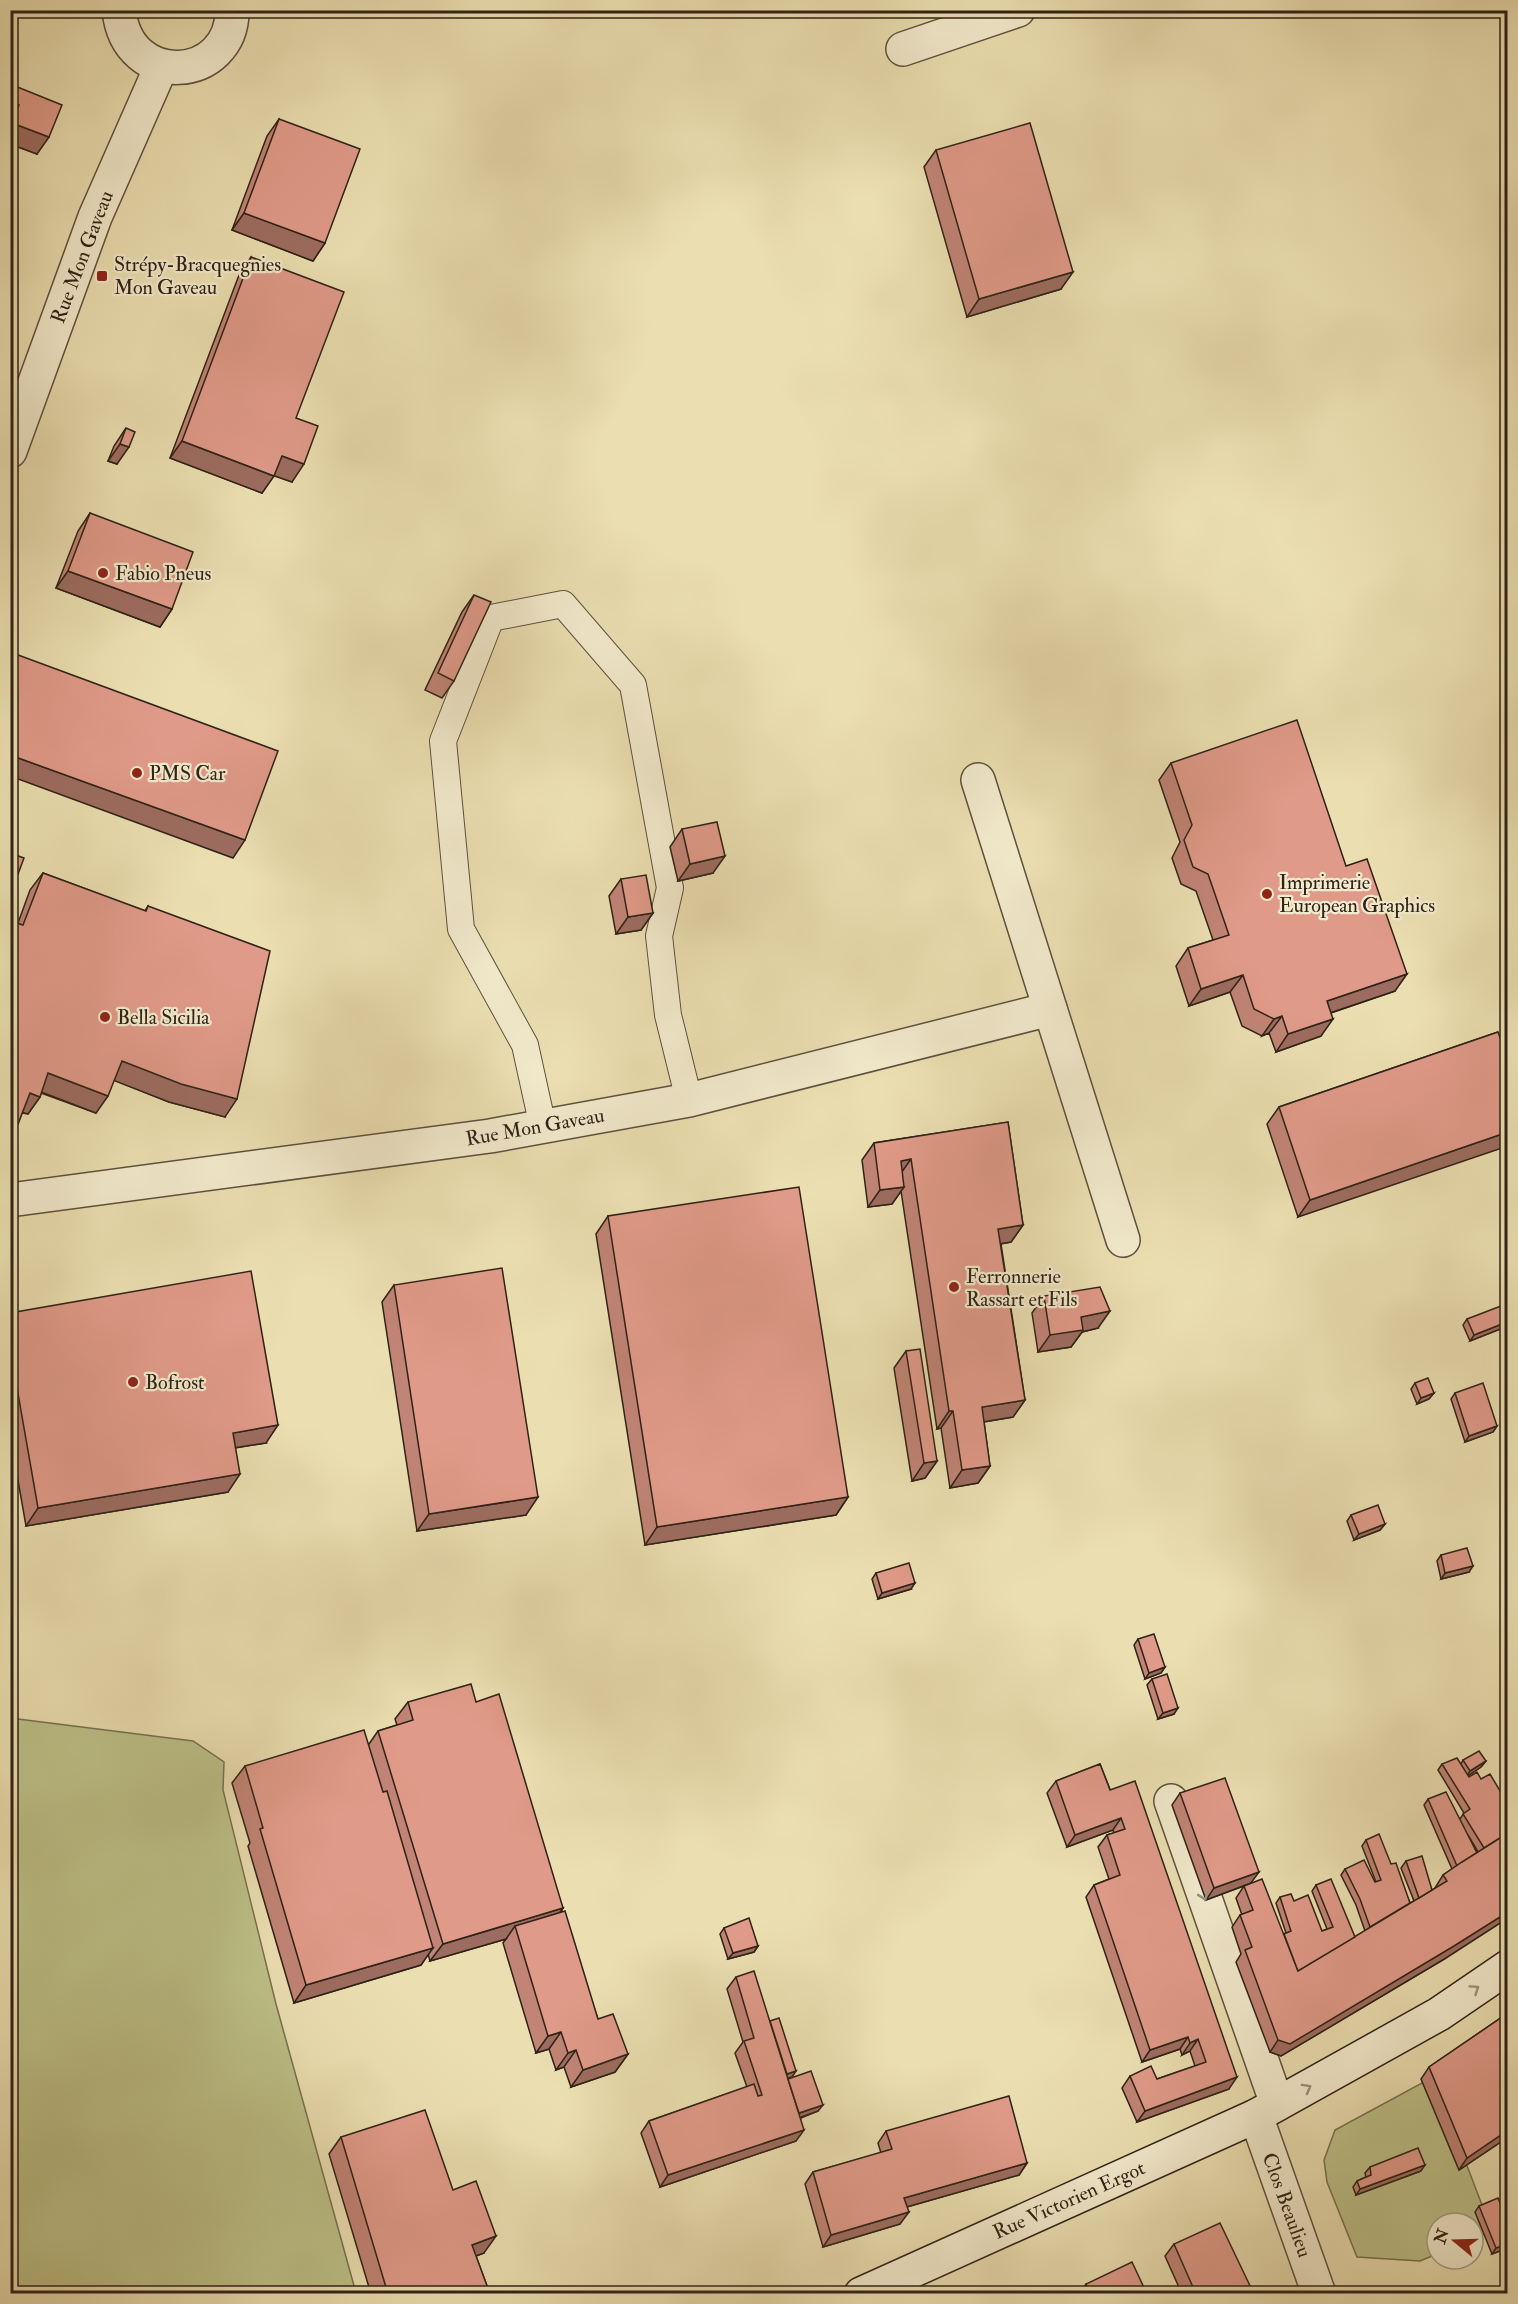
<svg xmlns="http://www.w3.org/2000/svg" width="1518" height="2304" font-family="'IM FELL Double Pica',serif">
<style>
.green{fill:#bdc088;stroke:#76714f;stroke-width:1.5}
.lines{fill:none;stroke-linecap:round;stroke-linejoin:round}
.lane-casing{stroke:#5d513d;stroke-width:28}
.street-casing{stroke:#5d513d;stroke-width:36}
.secondary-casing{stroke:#2e2216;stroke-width:36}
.lane{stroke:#f2eacc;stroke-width:26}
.street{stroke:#f2eacc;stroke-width:33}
.secondary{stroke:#f2eacc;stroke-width:33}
.wall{fill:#c18476;stroke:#2e2216;stroke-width:1.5;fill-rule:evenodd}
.shaded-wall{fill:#9d6c60;stroke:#2e2216;stroke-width:1.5}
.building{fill:#e09a89;stroke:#2e2216;stroke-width:1.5}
.oneway{stroke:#9a907a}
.poi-dot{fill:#8f2418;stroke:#f2eacc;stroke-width:2}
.labels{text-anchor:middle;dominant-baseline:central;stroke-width:4.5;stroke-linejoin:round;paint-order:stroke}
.street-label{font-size:20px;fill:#2e2216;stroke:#f2eacc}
.poi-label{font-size:20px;fill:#2e2216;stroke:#f2eacc;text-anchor:start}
</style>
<rect width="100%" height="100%" fill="#ebdfb1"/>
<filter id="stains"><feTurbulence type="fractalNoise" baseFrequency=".00333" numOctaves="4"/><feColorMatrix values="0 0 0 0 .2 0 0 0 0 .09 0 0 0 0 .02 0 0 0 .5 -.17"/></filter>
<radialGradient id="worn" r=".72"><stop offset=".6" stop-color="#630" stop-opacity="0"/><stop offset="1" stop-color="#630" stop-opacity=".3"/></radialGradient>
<g class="green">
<path d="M10,1718L193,1741L224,1762L223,1790L276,2004L356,2293H11Z"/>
<path d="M1433,2077L1492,2231L1473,2239V2223H1437V2254L1420,2261L1357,2257L1327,2182L1324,2160L1335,2130Z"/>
</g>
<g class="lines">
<defs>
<path id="lane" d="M543,1127L525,1045L461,929L443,741L491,618L563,604L633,685L670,888L659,936L668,1015L689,1100"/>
<g id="street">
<path d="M119,10C127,91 233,82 232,10"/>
<path d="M903,49L1018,10"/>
<path d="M10,451L95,217L161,67"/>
<path d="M978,780L1123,1240"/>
<path d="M10,1200L490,1136L689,1100L1050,1009"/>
<path d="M1171,1801L1277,2104"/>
<path d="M1256,2116L1319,2294"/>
</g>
<path id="secondary" d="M861,2294L1256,2116L1439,2014L1508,1967"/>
</defs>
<use href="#lane" class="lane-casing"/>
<use href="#street" class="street-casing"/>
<use href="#secondary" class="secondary-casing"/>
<use href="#lane" class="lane"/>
<use href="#street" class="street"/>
<use href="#secondary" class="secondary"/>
</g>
<g class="wall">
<path d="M10,84L37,154L10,144Z"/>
<path d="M279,119L325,243L313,261L232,230L267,136Z"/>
<path d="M936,150L1061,289L967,317L924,167Z"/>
<path d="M251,257L296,418L292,482L274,475L262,493L170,458L239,275Z"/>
<path d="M126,428L117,464L108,461L114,446Z"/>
<path d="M90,513L172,609L160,627L56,588L78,531Z"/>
<path d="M474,595L454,681L442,698L425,690L462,612Z"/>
<path d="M1508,671V684L1505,675Z"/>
<path d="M1171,763L1346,866L1395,991L1331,1013L1321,1036L1276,1052L1269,1033L1262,1036L1242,1026L1230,992L1189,1006L1176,966L1188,948L1213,940L1196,891L1181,884L1172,858L1180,842L1159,780Z"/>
<path d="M682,829L713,873L678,881L670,847Z"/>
<path d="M43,873L145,911L148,906L225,1117L169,1102L114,1080L96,1113L41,1093L40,1097L28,1114L22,1113L18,1124L10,1135V921L18,923L30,890Z"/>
<path d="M621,879L653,913L641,930L616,934L609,896Z"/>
<path d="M1508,992V1005L1504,997Z"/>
<path d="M1498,1032L1298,1217L1267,1124L1279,1107Z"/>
<path d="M1008,1122L1023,1225L1011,1242L1001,1244L1025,1400L1013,1417L984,1422L990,1466L978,1483L950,1488L941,1428L937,1429L901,1191L892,1204L868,1207L862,1160L874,1143Z"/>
<path d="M608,1216L848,1497L836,1515L645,1545L596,1234Z"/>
<path d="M394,1285L526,1515L417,1531L382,1302Z"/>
<path d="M1044,1296L1098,1328L1082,1332L1071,1347L1038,1352L1032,1313Z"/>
<path d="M10,1313L266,1443L235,1448L228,1492L26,1526L10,1435Z"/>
<path d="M1467,1319L1508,1321V1334L1505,1325L1503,1328L1470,1341L1463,1325Z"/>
<path d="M906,1351L937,1461L925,1478L912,1481L894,1368Z"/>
<path d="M1415,1383L1434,1393L1429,1399L1417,1404L1411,1389Z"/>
<path d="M1455,1393L1497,1426L1493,1432L1465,1442L1451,1399Z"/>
<path d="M1351,1515L1385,1524L1380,1530L1354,1540L1347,1521Z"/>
<path d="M1441,1555L1469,1572L1441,1579L1437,1561Z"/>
<path d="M876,1573L911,1589L878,1599L872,1579Z"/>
<path d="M1138,1639L1165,1667L1161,1673L1145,1679L1134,1645Z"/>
<path d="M1152,1679L1174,1714L1158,1719L1147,1685Z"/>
<path d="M408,1702H476L563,1908L561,1912L598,2019L628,2054L615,2072L571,2087L564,2067L556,2070L549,2049L536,2053L503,1943L506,1939L430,1961L428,1954L421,1965L294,2003L248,1846L250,1843L232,1783L245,1766L369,1744L378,1731L397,1725L395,1719Z"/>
<path d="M1463,1760L1486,1761L1481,1767L1468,1776L1469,1777L1481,1779L1506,1801L1446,1958L1281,2056L1270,2052L1236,1962L1241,1954L1232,1927L1240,1915H1242L1236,1898L1244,1886L1206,1900L1172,1805L1180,1793L1252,1883L1283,1934L1286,1933L1276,1903L1280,1897L1294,1901L1322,1931L1327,1929L1312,1891L1316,1885L1355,1937L1365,1931L1356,1905L1341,1875L1345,1869L1376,1882L1362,1846L1366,1840L1391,1864L1410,1903L1414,1901L1401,1868L1406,1861L1432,1890L1435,1888L1443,1875L1452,1869L1424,1805L1428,1799L1460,1819L1464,1813L1438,1770L1442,1764H1461ZM1468,1835L1478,1852L1477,1853Z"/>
<path d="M1100,1764L1229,2089L1137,2122L1122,2088L1130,2076L1157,2079L1195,2066L1190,2051L1182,2055L1180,2049L1142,2062L1086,1897L1094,1885L1109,1879L1098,1847L1107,1835L1114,1833L1113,1830L1067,1847L1047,1793L1056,1781Z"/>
<path d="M724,1928L758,1946L754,1952L728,1959L720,1934Z"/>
<path d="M736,1977L770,2021L792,2077L788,2078V2079L818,2111L801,2118L796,2141L660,2187L641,2133L649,2121L747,2087L735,2053L743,2042L727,1989Z"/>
<path d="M1508,2013V2137L1459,2170L1421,2079L1429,2067Z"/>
<path d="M886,2131L1027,2163L1019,2175L907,2207L900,2224L823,2247L805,2184L813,2172L881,2153L878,2143Z"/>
<path d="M341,2137L453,2190L484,2253L476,2256L490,2294H371L329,2154Z"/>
<path d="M1370,2167L1421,2171L1356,2195L1353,2187L1357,2181L1366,2177L1365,2173Z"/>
<path d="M1479,2206L1508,2248L1492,2254L1475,2212Z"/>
<path d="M1174,2244L1253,2292L1252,2294H1182L1165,2256Z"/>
<path d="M1086,2284L1147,2294H1079Z"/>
</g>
<g class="shaded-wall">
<path d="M10,102L19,105L10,117Z"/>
<path d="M12,123L49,137L37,154L10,144V125Z"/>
<path d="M244,213L325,243L313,261L232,230Z"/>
<path d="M1073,272L1061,289L967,317L979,299Z"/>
<path d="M182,441L274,476L262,493L170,458Z"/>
<path d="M120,444L129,447L117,464L108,461Z"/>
<path d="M282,456L304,464L292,482L269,474Z"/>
<path d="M68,571L172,609L160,627L56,588Z"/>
<path d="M10,755L245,840L233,858L10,776Z"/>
<path d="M725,856L713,873L678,881L690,864Z"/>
<path d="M10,871L18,874L10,884Z"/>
<path d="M653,913L641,930L616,934L628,917Z"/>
<path d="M1407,974L1395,991L1315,1018L1327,1001Z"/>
<path d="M1243,975L1230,992L1189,1006L1201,989Z"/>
<path d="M1282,1016L1269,1033L1262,1036L1274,1019Z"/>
<path d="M1333,1019L1321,1036L1276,1052L1288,1034Z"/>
<path d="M122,1061L237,1099L225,1117L169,1102L110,1079Z"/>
<path d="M48,1073L108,1096L96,1113L36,1090Z"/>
<path d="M30,1093L40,1097L28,1114L17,1111Z"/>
<path d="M10,1121L18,1124L10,1135Z"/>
<path d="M1508,1132V1146L1298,1217L1310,1200Z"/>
<path d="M911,1159L899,1176L901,1161Z"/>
<path d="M904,1187L892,1204L868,1207L880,1190Z"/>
<path d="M1023,1225L1011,1242L986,1246L998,1229Z"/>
<path d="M1110,1311L1098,1328L1082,1332L1071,1347L1038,1352L1050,1335L1081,1317Z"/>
<path d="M1507,1322L1503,1328L1470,1341L1474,1335Z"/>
<path d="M1434,1393L1429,1399L1417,1404L1421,1398Z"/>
<path d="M1025,1400L1013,1417L970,1424L982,1407Z"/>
<path d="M949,1411H953L941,1428L937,1429Z"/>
<path d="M278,1425L266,1443L220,1450L233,1433Z"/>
<path d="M1497,1426L1493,1432L1465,1442L1469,1436Z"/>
<path d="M937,1461L925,1478L912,1481L924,1463Z"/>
<path d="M990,1466L978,1483L950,1488L962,1470Z"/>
<path d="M240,1474L228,1492L26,1526L38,1508Z"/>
<path d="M538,1497L526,1515L417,1531L429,1514Z"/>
<path d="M848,1497L836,1515L645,1545L657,1527Z"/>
<path d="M1385,1524L1380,1530L1354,1540L1359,1534Z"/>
<path d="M1473,1566L1469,1572L1441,1579L1445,1573Z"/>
<path d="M915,1583L911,1589L878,1599L882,1593Z"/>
<path d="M1165,1667L1161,1673L1145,1679L1149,1673Z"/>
<path d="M1178,1708L1174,1714L1158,1719L1163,1713Z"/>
<path d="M1486,1761L1481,1767L1466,1777L1470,1771Z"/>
<path d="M1121,1818L1113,1830L1067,1847L1075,1835Z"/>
<path d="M1259,1872L1251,1883L1206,1900L1214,1888Z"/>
<path d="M563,1908L551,1925L515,1926L506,1939L430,1961L443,1944Z"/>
<path d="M1508,1912V1918L1446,1958L1281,2056L1270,2052L1278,2040Z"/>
<path d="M758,1946L754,1952L728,1959L733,1953Z"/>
<path d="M433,1948L421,1965L294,2003L306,1985Z"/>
<path d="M561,2032L549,2049L536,2053L548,2036Z"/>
<path d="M1188,2037L1180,2049L1142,2062L1150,2050Z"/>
<path d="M1198,2039L1190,2051L1182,2055L1190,2043Z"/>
<path d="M576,2050L564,2067L556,2070L568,2053Z"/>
<path d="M628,2054L615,2072L571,2087L583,2070Z"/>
<path d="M796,2071L792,2077L777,2082L781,2076Z"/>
<path d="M1237,2077L1229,2089L1137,2122L1145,2111Z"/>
<path d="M823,2105L818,2111L790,2121L794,2115Z"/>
<path d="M804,2130L796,2141L660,2187L668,2175Z"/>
<path d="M1508,2130V2137L1459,2170L1467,2158Z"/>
<path d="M1027,2163L1019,2175L896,2210L904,2198Z"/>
<path d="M1425,2165L1421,2171L1356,2195L1360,2189Z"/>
<path d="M909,2212L900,2224L823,2247L831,2235Z"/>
<path d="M496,2236L484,2253L460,2262L472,2245Z"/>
<path d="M1508,2244V2248L1492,2254L1496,2248Z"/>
</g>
<g class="building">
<path d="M10,84L62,105L49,137L12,123L19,105L10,102Z"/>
<path d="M279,119L360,149L325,243L244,213Z"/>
<path d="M1030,123L1073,272L979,299L936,150Z"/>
<path d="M251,257L344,292L296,418L318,426L304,464L282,456L274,476L182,441Z"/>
<path d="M126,428L135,432L129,447L120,444Z"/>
<path d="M90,513L193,552L172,609L68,571Z"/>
<path d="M474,595L491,602L454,681L438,673Z"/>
<path d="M10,652L278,751L245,840L10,755Z"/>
<path d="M1297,720L1346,866L1367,859L1407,974L1327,1001L1333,1019L1288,1034L1282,1016L1274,1019L1254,1009L1243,975L1201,989L1188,948L1229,935L1208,874L1193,867L1184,840L1192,825L1171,763Z"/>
<path d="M717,822L725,856L690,864L682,829Z"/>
<path d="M10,853L24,858L18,874L10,871Z"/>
<path d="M43,873L146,911L148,906L270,951L237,1099L181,1084L122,1061L108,1096L48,1073L40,1097L30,1093L18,1124L10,1121V921L23,925Z"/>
<path d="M646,875L653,913L628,917L621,879Z"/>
<path d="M1498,1032L1508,1059V1132L1310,1200L1279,1107Z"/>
<path d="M1008,1122L1023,1225L998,1229L1025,1400L982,1407L990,1466L962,1470L953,1411H949L911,1159L901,1161L904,1187L880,1190L874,1143Z"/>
<path d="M799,1187L848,1497L657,1527L608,1216Z"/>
<path d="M502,1268L538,1497L429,1514L394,1285Z"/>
<path d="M251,1271L278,1425L233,1433L240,1474L38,1508L10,1348V1313Z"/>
<path d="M1100,1287L1110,1311L1081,1317L1083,1330L1050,1335L1044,1296Z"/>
<path d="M1501,1306L1507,1322L1474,1335L1467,1319Z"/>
<path d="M920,1349L937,1461L924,1463L906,1351Z"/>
<path d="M1428,1378L1434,1393L1421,1398L1415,1383Z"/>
<path d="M1483,1383L1497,1426L1469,1436L1455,1393Z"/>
<path d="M1378,1505L1385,1524L1359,1534L1351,1515Z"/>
<path d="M1467,1548L1473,1566L1445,1573L1441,1555Z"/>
<path d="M909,1563L915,1583L882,1593L876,1573Z"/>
<path d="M1154,1634L1165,1667L1149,1673L1138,1639Z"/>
<path d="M1167,1674L1178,1708L1163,1713L1152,1679Z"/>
<path d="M471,1684L476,1702L499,1694L563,1908L443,1944L378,1731L413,1720L408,1702Z"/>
<path d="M364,1730L383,1792L387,1791L433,1948L306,1985L260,1829L263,1828L245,1766Z"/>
<path d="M1479,1751L1486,1761L1470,1771L1463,1760Z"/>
<path d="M1457,1758L1469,1777L1477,1772L1481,1779L1490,1774L1506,1801L1508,1800V1833L1484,1848L1463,1814L1470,1809L1442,1764Z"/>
<path d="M1100,1764L1110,1790L1135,1781L1237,2077L1145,2111L1130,2076L1151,2066L1157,2079L1206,2062L1198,2039L1190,2043L1188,2037L1150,2050L1094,1885L1120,1875L1107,1835L1125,1829L1121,1818L1075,1835L1056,1781Z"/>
<path d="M1225,1778L1259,1872L1214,1888L1180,1793Z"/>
<path d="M1446,1792L1477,1853L1457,1866L1428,1799Z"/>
<path d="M1508,1833V1912L1454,1946L1290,2044L1278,2040L1245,1950L1252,1947L1240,1915L1253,1910L1244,1886L1262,1879L1298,1971L1447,1881L1443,1875L1462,1862Z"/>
<path d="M1379,1834L1391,1864L1396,1863L1410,1903L1370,1927L1360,1899L1345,1869L1364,1860L1375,1882L1381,1880L1366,1840Z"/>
<path d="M1422,1856L1432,1890L1419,1898L1406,1861Z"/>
<path d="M1331,1879L1355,1937L1298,1971L1284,1934L1291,1931L1280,1897L1291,1894L1294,1901L1308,1895L1322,1931L1333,1927L1316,1885Z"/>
<path d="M565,1911L598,2019L613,2014L628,2054L583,2070L576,2050L568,2053L561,2032L548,2036L515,1926Z"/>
<path d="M749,1918L758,1946L733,1953L724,1928Z"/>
<path d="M754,1971L804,2130L668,2175L649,2121L754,2084L758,2096L762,2095L744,2041L754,2038L736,1977Z"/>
<path d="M1508,2013V2130L1467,2158L1429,2067Z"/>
<path d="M779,2018L796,2071L787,2074L770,2021Z"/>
<path d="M811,2071L823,2105L799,2113L788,2079Z"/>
<path d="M1009,2096L1027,2163L904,2198L909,2212L831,2235L813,2172L892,2149L886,2131Z"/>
<path d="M425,2110L453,2190L476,2181L496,2236L472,2245L490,2294H388L341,2137Z"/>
<path d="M1418,2148L1425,2165L1360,2189L1357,2181L1371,2175L1370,2167Z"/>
<path d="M1498,2198L1508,2221V2244L1496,2248L1479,2206Z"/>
<path d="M1220,2223L1253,2292L1250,2294H1196L1174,2244Z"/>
<path d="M1132,2262L1147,2294H1090L1086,2284Z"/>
</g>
<defs><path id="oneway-chevron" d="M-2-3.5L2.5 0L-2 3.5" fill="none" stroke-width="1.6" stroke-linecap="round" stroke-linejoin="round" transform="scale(1.5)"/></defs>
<g class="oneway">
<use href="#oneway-chevron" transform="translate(1204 1896) rotate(71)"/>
<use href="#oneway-chevron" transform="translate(1475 1989) rotate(-35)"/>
<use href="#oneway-chevron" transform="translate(1307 2088) rotate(-29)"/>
</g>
<g class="poi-dot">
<rect x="96" y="270" width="12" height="12" rx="3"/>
<circle cx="103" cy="573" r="6"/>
<circle cx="137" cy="773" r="6"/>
<circle cx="1267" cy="894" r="6"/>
<circle cx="105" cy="1017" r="6"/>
<circle cx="954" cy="1287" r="6"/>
<circle cx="133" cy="1382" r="6"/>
</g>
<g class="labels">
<g class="street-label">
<text transform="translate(82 257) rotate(-69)">Rue Mon Gaveau</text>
<text transform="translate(535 1127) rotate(-10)">Rue Mon Gaveau</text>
<text transform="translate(1069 2200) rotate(-24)">Rue Victorien Ergot</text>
<text transform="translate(1287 2205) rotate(70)">Clos Beaulieu</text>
</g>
<g class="poi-label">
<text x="114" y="264">Strépy-Bracquegnies<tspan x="114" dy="23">Mon Gaveau</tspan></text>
<text x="115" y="573">Fabio Pneus</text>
<text x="149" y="773">PMS Car</text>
<text x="1279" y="882">Imprimerie<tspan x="1279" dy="23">European Graphics</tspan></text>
<text x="117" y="1017">Bella Sicilia</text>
<text x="966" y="1276">Ferronnerie<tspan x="966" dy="23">Rassart et Fils</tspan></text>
<text x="145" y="1382">Bofrost</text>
</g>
</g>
<rect width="1518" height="2304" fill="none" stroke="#ebdfb1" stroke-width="36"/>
<rect x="12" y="12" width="1494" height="2280" fill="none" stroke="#2e2216" stroke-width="3"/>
<rect x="18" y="18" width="1482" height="2268" fill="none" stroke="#2e2216" stroke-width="1.5"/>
<g transform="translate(1455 2241) rotate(289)"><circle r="28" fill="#f2eacc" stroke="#a49a83" stroke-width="1.5"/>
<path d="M0-4.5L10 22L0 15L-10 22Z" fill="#8f2418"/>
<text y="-9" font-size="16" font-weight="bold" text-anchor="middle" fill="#2e2216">N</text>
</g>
<rect width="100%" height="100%" filter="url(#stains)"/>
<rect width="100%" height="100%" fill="url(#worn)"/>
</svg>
